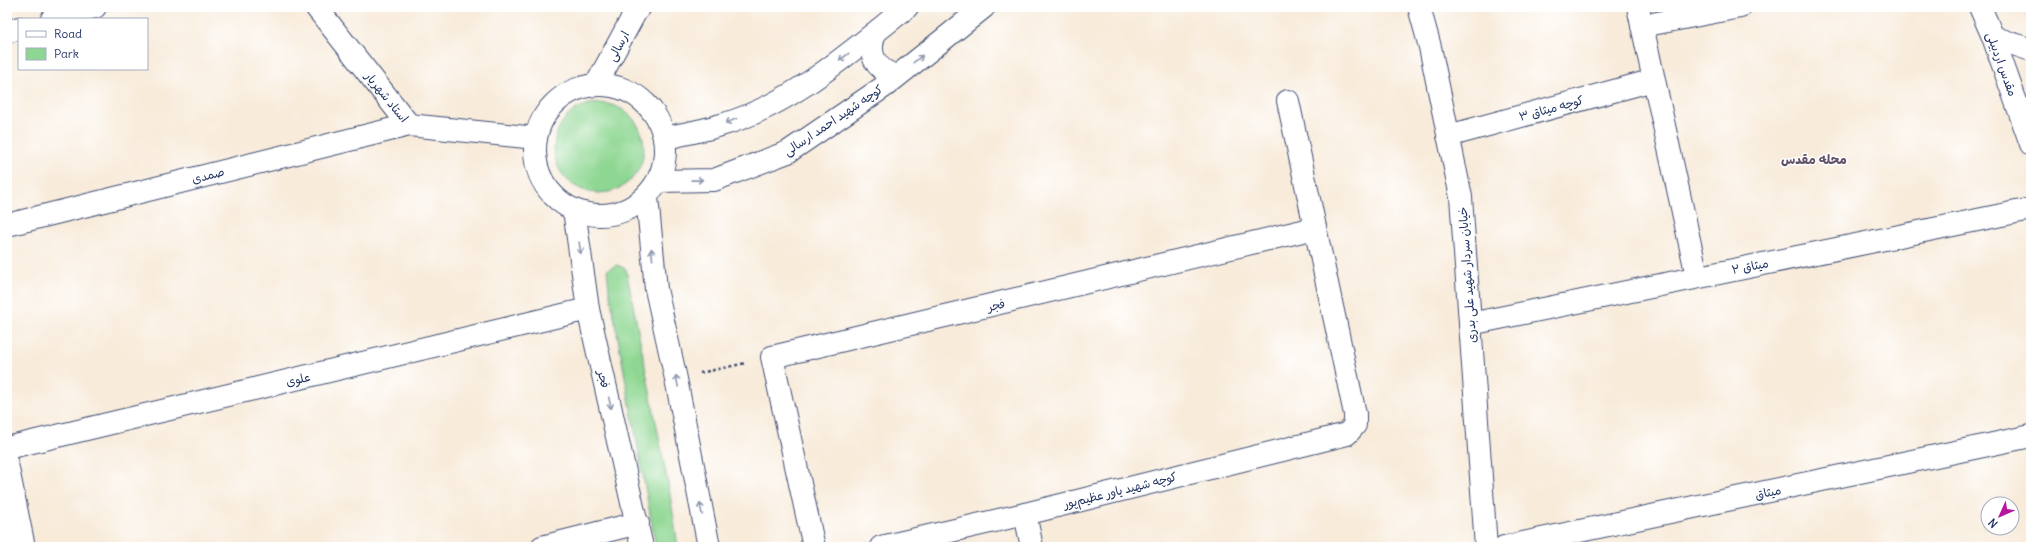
<svg xmlns="http://www.w3.org/2000/svg" width="2038" height="554" font-family="Delius,'Playpen Sans Arabic',sans-serif">
<style>
.built{fill:#f6cfd7}
.green{fill:#8ed792;stroke:#548378}
.lines{fill:none;stroke-linecap:round;stroke-linejoin:round}
.street-casing{stroke:#3c4b71;stroke-width:24}
.secondary-casing{stroke:#3c4b71;stroke-width:24}
.path{stroke:#3c4b71;stroke-width:2.5;stroke-dasharray:3 3;stroke-linecap:butt}
.street{stroke:#fff;stroke-width:22}
.secondary{stroke:#fff;stroke-width:22}
.oneway{stroke:#8d97ae}
.labels{text-anchor:middle;dominant-baseline:central;stroke-width:3;stroke-linejoin:round;paint-order:stroke}
.street-label{font-size:12px;fill:#1b2f5e;stroke:#fff}
.neighbourhood-label{font-size:13px;font-weight:bold;fill:#625269;stroke:#fff}
</style>
<rect width="100%" height="100%" fill="#fff"/>
<filter id="ink" filterUnits="userSpaceOnUse"><feTurbulence type="fractalNoise" baseFrequency=".025" numOctaves="2"/><feDisplacementMap in="SourceGraphic" scale="8" xChannelSelector="R" yChannelSelector="G"/><feConvolveMatrix kernelMatrix="1 2 1 2 8 2 1 2 1" color-interpolation-filters="sRGB"/></filter>
<filter id="wash" filterUnits="userSpaceOnUse"><feTurbulence type="fractalNoise" baseFrequency=".012" numOctaves="4" result="noise"/><feDisplacementMap in="SourceGraphic" scale="16" xChannelSelector="R" yChannelSelector="G"/><feGaussianBlur stdDeviation="0.9" result="paint"/><feColorMatrix in="noise" values="0 0 0 0 0 0 0 0 0 0 0 0 0 0 0 0 0 1.4 0 .05"/><feComposite in="paint" operator="in"/></filter>
<g filter="url(#wash)">
<rect width="100%" height="100%" fill="#f8ebda"/>
<path class="built" d="M2022,7H2031V26Z"/>
<g class="green">
<circle cx="599" cy="148" r="45"/>
<path d="M617,265L626,269L670,494L678,547H656L609,289L607,270Z"/>
</g>
</g>
<g filter="url(#ink)">
<g class="lines">
<defs>
<g id="street">
<path d="M1638,7L1697,276"/>
<path d="M52,19L95,7"/>
<path d="M1642,26L1740,7"/>
<path d="M7,32L19,28"/>
<path d="M1993,37L2031,50"/>
<path d="M596,85L636,11L640,7"/>
<path d="M1448,136L1654,80"/>
<path d="M7,225L409,125"/>
<path d="M1470,324L2031,209"/>
<path d="M7,448L588,309"/>
<path d="M7,464L24,547"/>
<path d="M1025,514L1032,547"/>
<path d="M542,547L638,523"/>
<path d="M814,547L772,357L1315,228"/>
<path d="M881,547L1025,514L1347,434L1355,425V414L1288,101"/>
<path d="M1504,547L2031,436"/>
</g>
<g id="secondary">
<path d="M316,7L409,125L536,138"/>
<path d="M1419,7L1430,47L1461,197L1486,547"/>
<path d="M1980,7L1993,37L2031,144"/>
<path d="M875,33C867,54 875,69 896,76"/>
<circle cx="600" cy="150" r="65"/>
<path d="M664,138C683,134 702,131 721,125C792,105 850,52 907,7"/>
<path d="M658,181L714,180L788,152L885,86L984,7"/>
<path d="M647,197L656,289L676,379L709,547"/>
<path d="M574,210L588,309L642,547"/>
</g>
</defs>
<use href="#street" class="street-casing"/>
<use href="#secondary" class="secondary-casing"/>
<path class="path" d="M700,373L746,363"/>
<use href="#street" class="street"/>
<use href="#secondary" class="secondary"/>
</g>
<defs><path id="oneway-shaft" d="M-6 0H5M1.5-3L5.5 0L1.5 3" fill="none" stroke-width="1.6" stroke-linecap="round" stroke-linejoin="round"/></defs>
<g class="oneway">
<use href="#oneway-shaft" transform="translate(844 57) rotate(143)"/>
<use href="#oneway-shaft" transform="translate(918 59) rotate(-38)"/>
<use href="#oneway-shaft" transform="translate(731 121) rotate(158)"/>
<use href="#oneway-shaft" transform="translate(697 180) rotate(-1)"/>
<use href="#oneway-shaft" transform="translate(580 248) rotate(82)"/>
<use href="#oneway-shaft" transform="translate(652 254) rotate(-96)"/>
<use href="#oneway-shaft" transform="translate(677 381) rotate(-102)"/>
<use href="#oneway-shaft" transform="translate(610 403) rotate(77)"/>
<use href="#oneway-shaft" transform="translate(701 509) rotate(-101)"/>
</g>
</g>
<g class="labels">
<g class="street-label">
<text transform="translate(618 46) rotate(-62)">ارسالی</text>
<text transform="translate(2002 64) rotate(70)">مقدس اردبیلی</text>
<text transform="translate(387 97) rotate(51)">استاد شهریار</text>
<text transform="translate(1551 108) rotate(-15)">کوچه میثاق ۳</text>
<text transform="translate(833 120) rotate(-34)">کوچه شهید احمد ارسالی</text>
<text transform="translate(208 175) rotate(-14)">صمدی</text>
<text transform="translate(1750 266) rotate(-11)">میثاق ۲</text>
<text transform="translate(1467 275) rotate(-94)">خیابان سردار شهید علی بدری</text>
<text transform="translate(996 305) rotate(-14)">فجر</text>
<text transform="translate(298 379) rotate(-13)">علوی</text>
<text transform="translate(604 379) rotate(77)">فجر</text>
<text transform="translate(1120 490) rotate(-14)">کوچه شهید یاور عظیم‌پور</text>
<text transform="translate(1768 492) rotate(-12)">میثاق</text>
</g>
<g class="neighbourhood-label">
<text x="1814" y="159">محله مقدس</text>
</g>
</g>
<rect width="2038" height="554" fill="none" stroke="#fff" stroke-width="24"/>
<rect x="18" y="18" width="130" height="52" fill="#ffffff" stroke="#a4acbf"/>
<rect x="26" y="31" width="20" height="6" fill="#ffffff" stroke="#a4acbf"/>
<text x="54" y="38" font-size="12" fill="#1b2f5e">Road</text>
<rect x="26" y="48" width="20" height="12" fill="#8ed792" stroke="#a4acbf"/>
<text x="54" y="58" font-size="12" fill="#1b2f5e">Park</text>
<g transform="translate(2000 516) rotate(225)"><circle r="19" fill="#ffffff" stroke="#a4acbf"/>
<path d="M0-3L7 15L0 10L-7 15Z" fill="#b5179e"/>
<text y="-6" font-size="11" font-weight="bold" text-anchor="middle" fill="#1b2f5e">N</text>
</g>
</svg>
